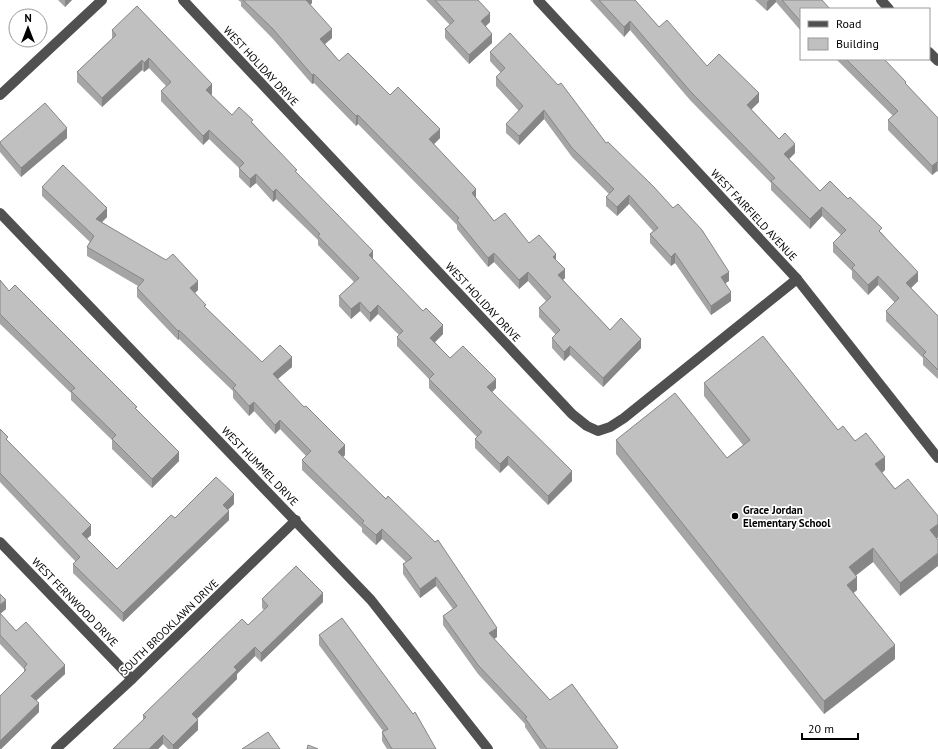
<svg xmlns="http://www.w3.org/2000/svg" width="938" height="749" font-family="'PT Sans',sans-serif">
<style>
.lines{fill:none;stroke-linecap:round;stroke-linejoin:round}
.minor{stroke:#505050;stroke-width:10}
.wall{fill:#a5a5a5}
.shaded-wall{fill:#868686}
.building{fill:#c0c0c0;stroke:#868686}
.poi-dot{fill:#000;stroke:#fff;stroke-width:1.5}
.labels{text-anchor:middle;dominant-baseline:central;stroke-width:3.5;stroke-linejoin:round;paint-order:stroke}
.street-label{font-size:11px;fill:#000;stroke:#fff}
.poi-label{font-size:11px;font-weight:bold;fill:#000;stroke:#fff;text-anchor:start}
</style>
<rect width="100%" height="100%" fill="#fff"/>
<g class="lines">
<g class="minor">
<path d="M183,0L572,414L587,426L598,431L610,427L624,418L797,279"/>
<path d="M538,0L797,279L938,458"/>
<path d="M881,0L889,9"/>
<path d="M929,52L938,61"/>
<path d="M0,95L102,0"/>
<path d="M0,213L371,600L488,749"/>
<path d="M0,542L132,679"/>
<path d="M56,749L132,679L296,520"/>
</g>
</g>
<g class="wall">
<path d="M58,0H72L65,7Z"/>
<path d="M238,0H312V3L310,5L332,38L325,44L339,61L390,95L440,138L434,144L494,221L556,260L565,278L563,280L610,330L641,348L603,387L570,355L564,361L552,348V338L556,335L539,317V308L546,301L528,281L519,289L494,262L488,267L457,229V225L358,124L356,126L314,83L312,84L273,39L241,6V2Z"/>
<path d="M426,0H478L490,22L485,26L492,43L469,64L445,38V29L450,25Z"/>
<path d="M590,0H635L659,27L707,66L759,102L751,109L779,139L795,153L789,159L820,191L882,233L918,281L911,288L938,316V379L923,365V358L886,321V311L895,303L878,285L868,295L852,278V271L833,252V243L841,235L822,216L810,229L771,190V183L690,100L630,30L624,37Z"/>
<path d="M755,0H822L801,9V31L776,2L767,11Z"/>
<path d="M112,30L212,94L211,95L232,115L253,123L373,259L443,334L435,342L450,358L496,388L492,392L572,481L548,505L508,465L500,473L475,448V439L477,437L429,388V379L397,346V337L399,335L378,314L370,322L360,311L351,319L339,306V296L354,282L318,245V240L276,199L273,202L256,183L250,188L239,177V168L209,139L203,145L161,101V91L166,86L149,68L144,72L142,70L102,107L77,82V72L112,39Z"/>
<path d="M490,52L606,143L729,281L725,283L731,301L711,315L675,263L671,266L650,243V234L653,231L629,204L617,216L606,206V197L609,194L572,157L544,119L519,145L506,133V124L519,111L496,86V77L501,73L490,61Z"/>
<path d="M836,59H884L906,85L938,118V172L937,171L932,175L888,130V120L893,116Z"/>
<path d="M67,138L21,177L0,152V142Z"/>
<path d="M42,187L107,217L102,222L198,290L195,293L206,308L262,362L292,367L278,379L345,455L343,457L497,637L494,639L550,700L618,749H540L525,727V724L478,674L443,625V616L453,609L436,586L420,598L403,574V564L406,562L382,539L376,545L362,532V528L302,470V460L306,456L280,429L275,434L254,411L249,416L233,398V391L179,339L178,340L137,297V288L138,286L87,256V247L90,242L42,196Z"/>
<path d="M0,280L9,291L137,410L179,461L152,488L112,449V440L71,400V393L22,345L0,324Z"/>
<path d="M704,383L838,430L855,441L885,470L882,473L895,489L938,537L937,539L900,596L873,562L856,575L857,590L853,593L895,659L824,714L616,454V440L727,458L743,445L704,396Z"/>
<path d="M0,429L8,442L91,535L87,539L117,569L175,518L234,504L228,510L229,520L123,622L73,573V564L76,562L0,482Z"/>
<path d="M0,594L6,609L0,614L16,631L65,674L36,701L39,712L1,749H0L24,673V669L0,644Z"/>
<path d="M262,599L323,602L261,662L255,656L237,674V679L196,719L198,730L178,749H168L163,744L158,749H113L143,720V715L248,625L264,610L262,608Z"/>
<path d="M319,635L436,749H387L382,741V732L383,731L319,645Z"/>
</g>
<g class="shaded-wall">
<path d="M65,0H72L65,7Z"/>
<path d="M306,0H312V3L306,9Z"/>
<path d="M769,0H776V2L767,11V2Z"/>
<path d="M490,13V22L481,31V21Z"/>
<path d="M630,21V30L624,37V27Z"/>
<path d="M332,29V38L320,48V39Z"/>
<path d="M492,34V43L469,64V55Z"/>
<path d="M149,58V68L144,72V63Z"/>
<path d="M142,60V70L102,107V98Z"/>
<path d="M314,74V83L312,84V75Z"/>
<path d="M212,84V94L206,100V90Z"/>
<path d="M759,93V102L747,114V105Z"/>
<path d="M544,110V119L519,145V136Z"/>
<path d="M358,115V124L356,126V116Z"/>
<path d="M67,128V138L21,177V168Z"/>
<path d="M440,129V138L429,149V139Z"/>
<path d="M209,130V139L203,145V136Z"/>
<path d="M795,144V153L784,164V154Z"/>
<path d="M937,162V171L932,175V166Z"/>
<path d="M256,174V183L250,188V179Z"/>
<path d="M276,189V199L273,202V192Z"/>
<path d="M476,189V198L472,202V193Z"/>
<path d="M629,195V204L617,216V207Z"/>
<path d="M822,207V216L810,229V219Z"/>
<path d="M107,208V217L96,228V219Z"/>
<path d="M373,251V260L369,255Z"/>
<path d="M494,253V262L488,267V258Z"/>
<path d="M675,253V263L671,266V257Z"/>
<path d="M556,254V263L553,257Z"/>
<path d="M565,269V278L558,284V275Z"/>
<path d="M528,272V281L519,289V280Z"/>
<path d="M729,272V281L721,286V277Z"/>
<path d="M918,272V281L906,293V283Z"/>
<path d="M878,276V285L868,295V285Z"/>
<path d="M198,281V290L190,297V288Z"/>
<path d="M731,292V301L711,315V306Z"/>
<path d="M360,302V311L351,319V309Z"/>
<path d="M378,305V314L370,322V313Z"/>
<path d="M443,325V334L430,347V338Z"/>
<path d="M179,330V339L178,340V331Z"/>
<path d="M641,339V348L603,387V378Z"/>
<path d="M570,346V355L564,361V352Z"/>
<path d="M292,357V367L273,383V374Z"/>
<path d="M496,379V388L487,397V387Z"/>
<path d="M254,402V411L249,416V406Z"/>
<path d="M280,420V429L275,434V425Z"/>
<path d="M345,445V455L338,461V452Z"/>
<path d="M179,452V461L152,488V479Z"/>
<path d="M508,456V465L500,473V464Z"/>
<path d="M885,457V470L875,478V464Z"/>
<path d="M572,471V481L548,505V496Z"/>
<path d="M234,494V504L223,514V505Z"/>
<path d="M229,511V520L123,622V613Z"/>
<path d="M938,524V537L930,544V530Z"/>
<path d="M91,525V535L82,543V534Z"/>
<path d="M382,529V539L376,545V535Z"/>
<path d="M873,548V562L849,581V567Z"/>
<path d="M938,553V566L900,596V583Z"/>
<path d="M436,577V586L420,598V589Z"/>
<path d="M857,577V590L847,599V585Z"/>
<path d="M323,593V602L261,662V653Z"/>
<path d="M6,600V609L0,614V605Z"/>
<path d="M497,628V637L489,642V633Z"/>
<path d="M895,645V659L824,714V701Z"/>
<path d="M255,647V656L237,674V679L192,724V714L234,667Z"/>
<path d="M65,665V674L31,705V696Z"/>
<path d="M39,703V712L1,749H0V741Z"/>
<path d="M198,720V730L178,749H173V745Z"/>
<path d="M163,735V744L158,749H149Z"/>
</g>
<g class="building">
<path d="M243,0H306L332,29L320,39L339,61L348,53L390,95L398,87L440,129L429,139L476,189L472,193L494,221L505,213L529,243L539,235L556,254L553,257L565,269L558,275L610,330L621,318L641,339L603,378L570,346L564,352L552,338L560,330L539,308L551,297L528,272L519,280L494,253L488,258L457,220L459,218L358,115L356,116L314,74L312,75L273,29Z"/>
<path d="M435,0H478L490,13L481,21L492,34L469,55L445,29L454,21Z"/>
<path d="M599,0H635L659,27L667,20L707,66L719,54L759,93L747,105L779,139L785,133L795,144L784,154L820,191L830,181L848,199L850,197L882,228L879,231L918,272L906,283L938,316V370L923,355L926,352L886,311L899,298L878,276L868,285L852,268L855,265L833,243L846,230L822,207L810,219L771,181L775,178L690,91L630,21L624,27Z"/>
<path d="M782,0H822L830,9H801V22Z"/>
<path d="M137,6L212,84L206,90L232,115L239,107L253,120L251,122L297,170L295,171L373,251L369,255L423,311L426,308L443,325L430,338L450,358L463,346L496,379L487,387L572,471L548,496L508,456L500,464L475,439L482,432L429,379L434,374L397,337L403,331L378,305L370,313L360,302L351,309L339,296L359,278L318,236L320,234L276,189L273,192L256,174L250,179L239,168L244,163L209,130L203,136L161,91L171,82L149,58L144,63L142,60L102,98L77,72L116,35L112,30Z"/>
<path d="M510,33L558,85L561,83L606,143L608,142L654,187L673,208L678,204L702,230L729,272L721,277L731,292L711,306L675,253L671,257L650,234L658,228L629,195L617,207L606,197L614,189L572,148L544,110L519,136L506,124L523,106L496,77L505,68L490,52Z"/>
<path d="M846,59H884L906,82L905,83L938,118V163L937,162L932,166L888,120L898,111Z"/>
<path d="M45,103L67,128L21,168L0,143V142Z"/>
<path d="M63,165L107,208L96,219L166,260L173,254L198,281L190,288L206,305L204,306L262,362L280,345L292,357L273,374L304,407L306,406L345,445L338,452L386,499L388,496L435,542L438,540L497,628L489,633L550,700L572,684L618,747L616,749H547L525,718L527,717L478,665L443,616L457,606L436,577L420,589L403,564L412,558L382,529L376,535L362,523L364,521L302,460L311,451L280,420L275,425L254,402L249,406L233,388L236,385L179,330L178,331L137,288L144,280L87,247L94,236L42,187Z"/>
<path d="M0,280L9,291L15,285L137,407L135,408L179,452L152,479L112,439L116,435L71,391L75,388L22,336L0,314Z"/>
<path d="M763,336L838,430L843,426L855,441L866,433L885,457L875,464L895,489L908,479L938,516V524L930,530L938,540V553L900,583L873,548L849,567L857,577L847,585L895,645L824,701L616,440L675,393L727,458L750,440L704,383Z"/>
<path d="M0,429L8,437L6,439L91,525L82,534L117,569L171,515L175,518L216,477L234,494L223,505L229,511L123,613L73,564L80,557L0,473Z"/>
<path d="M296,566L323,593L261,653L255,647L234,667L237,670L192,714L198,720L173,745L163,735L149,749H113L146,717L143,715L242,619L248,625L268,606L262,599Z"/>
<path d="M0,594L6,600L0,605Z"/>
<path d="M0,613L16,631L26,622L65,665L31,696L39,703L0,741V696L26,670L24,668L27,664L0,635Z"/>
<path d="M342,618L413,714L415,712L436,749H392L382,732L388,729L319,635Z"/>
<path d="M268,732L280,749H242Z"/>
<path d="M308,745L318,749H307Z"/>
</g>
<circle class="poi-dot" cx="735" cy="516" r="4"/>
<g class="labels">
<g class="street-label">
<text transform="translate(261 66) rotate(47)">WEST HOLIDAY DRIVE</text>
<text transform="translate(754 215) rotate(47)">WEST FAIRFIELD AVENUE</text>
<text transform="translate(483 302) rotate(47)">WEST HOLIDAY DRIVE</text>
<text transform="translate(260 466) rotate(46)">WEST HUMMEL DRIVE</text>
<text transform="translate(75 602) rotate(46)">WEST FERNWOOD DRIVE</text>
<text transform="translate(169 627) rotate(-44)">SOUTH BROOKLAWN DRIVE</text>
</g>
<g class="poi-label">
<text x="743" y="510">Grace Jordan<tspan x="743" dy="13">Elementary School</tspan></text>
</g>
</g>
<rect x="800" y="8" width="130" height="52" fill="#ffffff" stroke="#999999"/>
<rect x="808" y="21" width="20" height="6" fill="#505050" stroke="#999999"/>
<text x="836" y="28" font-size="12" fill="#000000">Road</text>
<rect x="808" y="38" width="20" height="12" fill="#c0c0c0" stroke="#999999"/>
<text x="836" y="48" font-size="12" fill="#000000">Building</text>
<g transform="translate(28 28)"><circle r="19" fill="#ffffff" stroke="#999999"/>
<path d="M0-3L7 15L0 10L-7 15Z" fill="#000000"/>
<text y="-6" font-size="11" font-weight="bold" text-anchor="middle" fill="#000000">N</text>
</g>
<path d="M802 733v6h56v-6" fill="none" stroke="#000000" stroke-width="2"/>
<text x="808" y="733" font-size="12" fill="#000000" stroke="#ffffff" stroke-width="3" paint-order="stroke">20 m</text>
</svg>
